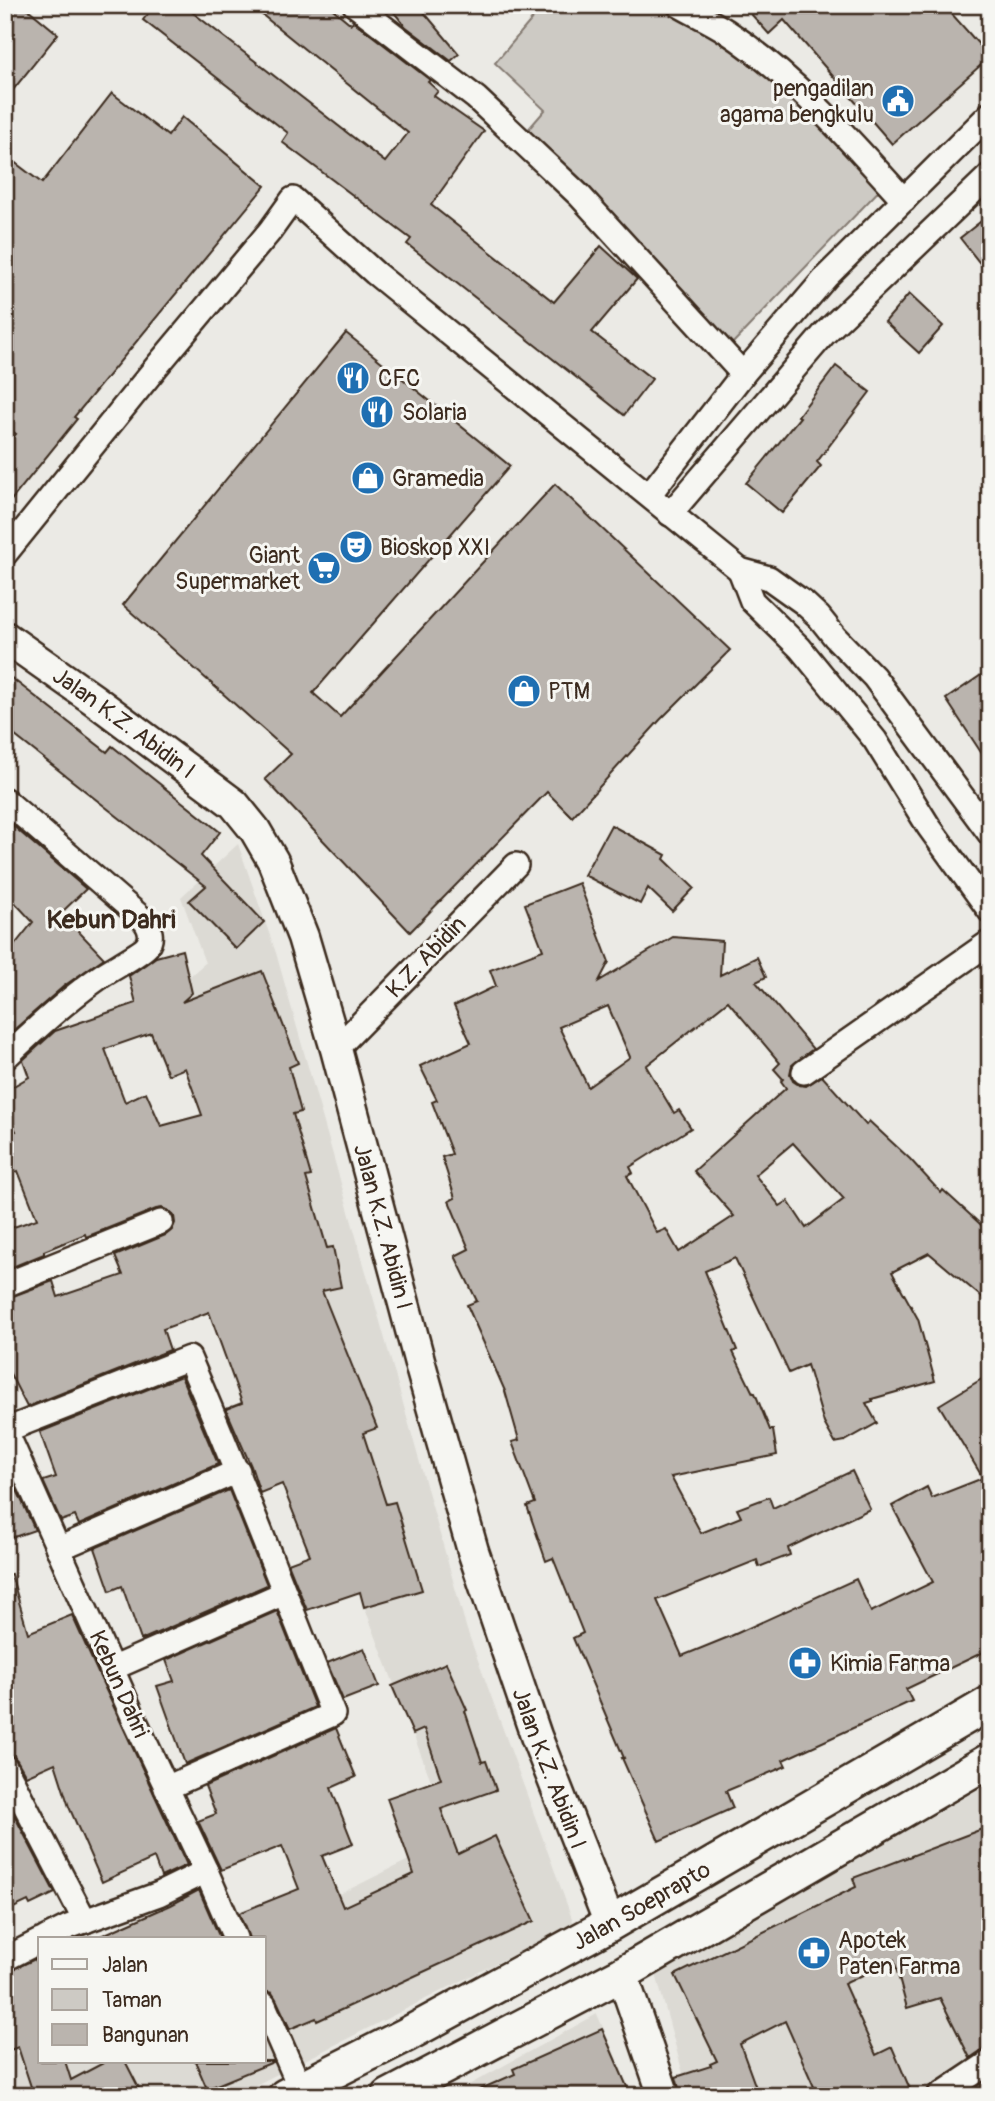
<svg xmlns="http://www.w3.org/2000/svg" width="995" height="2101" font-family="Pangolin,sans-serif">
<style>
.built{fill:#dcdad4}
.green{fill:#cdcac4;stroke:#847a71;stroke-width:2}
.building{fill:#bab4ae;stroke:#3b2a1e;stroke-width:2;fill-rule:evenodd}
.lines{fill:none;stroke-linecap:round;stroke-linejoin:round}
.minor-casing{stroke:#3b2a1e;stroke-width:28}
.tertiary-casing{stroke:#3b2a1e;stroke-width:35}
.secondary-casing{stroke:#3b2a1e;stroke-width:38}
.minor{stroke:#f6f6f2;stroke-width:23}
.tertiary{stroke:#f6f6f2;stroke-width:30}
.secondary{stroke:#f6f6f2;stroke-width:33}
.labels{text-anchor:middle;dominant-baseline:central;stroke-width:6;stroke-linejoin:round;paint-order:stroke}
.poi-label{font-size:23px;fill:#3b2a1e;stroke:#f6f6f2;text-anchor:start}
.street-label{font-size:23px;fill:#3b2a1e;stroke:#f6f6f2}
.quarter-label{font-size:26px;font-weight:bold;fill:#3b2a1e;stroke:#f6f6f2}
</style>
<rect width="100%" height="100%" fill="#ebeae5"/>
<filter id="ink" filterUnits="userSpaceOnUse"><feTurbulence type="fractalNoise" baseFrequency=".0143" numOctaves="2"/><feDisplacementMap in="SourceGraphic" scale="14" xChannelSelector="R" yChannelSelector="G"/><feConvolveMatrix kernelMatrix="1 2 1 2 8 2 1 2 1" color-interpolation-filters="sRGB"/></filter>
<g filter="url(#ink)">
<g class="built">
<path d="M238,844L276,953L467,1630L574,1924L234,2096H5V2060L40,2042V2061H264V1938H251L453,1838L333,1525L182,983L205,963L181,897Z"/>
<path d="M990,1783V2096H689L656,1974Z"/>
<path d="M597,2014L633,2096H449Z"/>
</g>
<path class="green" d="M544,5H684L890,179L731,345L526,132L545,110L495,63Z"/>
<g class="building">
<path d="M5,5H23L58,34L5,100Z"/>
<path d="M155,5H183L385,162L408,133L250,5H328L351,24L353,21L430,80L428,82L438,91L434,96L484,131L431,205L554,302L601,246L637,279L592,332L652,379L624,415L407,244L411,239L282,142L288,133L143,20Z"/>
<path d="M388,5H418L459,54L451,61L405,26Z"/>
<path d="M743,5H944L990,57L892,144L784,20L769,34Z"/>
<path d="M112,93L168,136L182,117L265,186L74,417L77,419L5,508V446L16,434L5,426V155L42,183Z"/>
<path d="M990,214V276L960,238Z"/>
<path d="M909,294L943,326L919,353L885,322Z"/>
<path d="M346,333L510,466L313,693L340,717L555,484L730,650L660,720L572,817L547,792L410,932L265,779L291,754L123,605Z"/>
<path d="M836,366L870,392L817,462L821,466L782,513L746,483L800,417L798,416Z"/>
<path d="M990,669V766L946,699Z"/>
<path d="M5,673L107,752L112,746L220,832L201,856L264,922L236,949L189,901L206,886L5,728Z"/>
<path d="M5,819L86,889L61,913L104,958L64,986L8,1035L5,1033V957L33,922L5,892Z"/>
<path d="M611,825L666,855L664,859L694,888L672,911L648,888L640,904L584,875Z"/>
<path d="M579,883L609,962L599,981L673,937L722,941L720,975L757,957L766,977L756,982L813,1049L792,1065L790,1074L793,1081L799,1085L806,1086L822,1076L866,1125L869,1121L910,1159L941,1193L943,1190L990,1233V1304L929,1253L892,1272L918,1319L935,1381L872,1399L873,1401L866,1403L877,1423L845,1441L835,1443L824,1423L807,1365L789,1373L735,1258L705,1271L737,1350L733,1352L753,1393H755L770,1430H773L777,1455L671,1477L701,1533L741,1517L737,1509L769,1497L773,1508L852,1471L870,1509L788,1548L790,1555L759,1567L757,1560L657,1600L682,1656L731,1636L856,1579L871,1612L933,1582L892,1506L927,1487L932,1498L983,1478L939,1405L990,1374V1649L906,1689L912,1701L783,1760L786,1766L726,1791L733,1808L659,1841L622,1758H624L573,1638L583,1633L553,1558L546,1561L527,1506L535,1503L512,1442L519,1440L505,1391L467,1305L477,1301L455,1256L469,1249L449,1201L455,1198L442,1157L452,1154L432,1102L437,1100L420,1066L471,1043L454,1006L496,986L490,970L543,950L525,904ZM728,1001L780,1063L774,1069L783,1079L781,1081L786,1088L694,1171L734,1216L679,1252L666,1229L657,1233L627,1176L633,1173L630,1167L691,1128L679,1110L674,1113L646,1066ZM608,1006L630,1057L588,1087L559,1027ZM793,1143L844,1199L806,1228L788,1201L780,1206L755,1175Z"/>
<path d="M182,950L192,993L182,1002L262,971L298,1063L289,1067L301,1112L293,1114L311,1176L306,1177L327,1248L333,1247L341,1287L322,1291L377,1428L363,1433L386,1504L395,1502L422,1590L364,1607L360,1592L307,1610L288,1563L310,1555L282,1484L260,1493L251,1466L226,1409L242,1403L209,1312L163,1329L170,1350L27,1407L5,1364V1299L53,1281L58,1297L123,1275L115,1256L166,1235L172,1230L175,1223L174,1216L169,1211L162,1208L156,1209L86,1237L85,1234L44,1251V1254L5,1270V1230L37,1219L18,1171L10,1174L5,1163V1135L16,1131L5,1113V1091L29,1077L23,1060L55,1031L136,1003L129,976L156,957ZM151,1033L168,1075L185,1068L202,1115L161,1126L146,1092L125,1102L105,1049Z"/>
<path d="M181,1376L218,1464L79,1525L75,1516L61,1521L43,1481L56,1477L40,1432Z"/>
<path d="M17,1490L35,1530L5,1540V1494Z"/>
<path d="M229,1490L267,1585L141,1640L122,1586L110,1591L95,1548Z"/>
<path d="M11,1574L28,1633L72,1615L99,1675L187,1865L161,1877L154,1858L102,1882L69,1807L55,1763L26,1776L17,1760L12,1755L5,1753V1575Z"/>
<path d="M277,1611L315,1707L185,1764L157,1686L174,1681L166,1660Z"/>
<path d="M364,1648L379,1686L343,1700L327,1663Z"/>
<path d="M446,1663L467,1710L465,1711L482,1762L486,1761L496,1790L441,1809L458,1854L495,1836L534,1921L317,2021L316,2018L290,2029L276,1999L272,1993L264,1991V1938H249L239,1913L299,1889L282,1846L221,1870L198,1821L216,1814L205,1786L336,1728L356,1777L331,1788L353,1844L322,1856L343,1907L414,1874L387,1798L441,1779L424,1729L413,1734L392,1686Z"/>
<path d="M5,1798L55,1893L30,1905L28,1901L5,1912Z"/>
<path d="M990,1826V2048L982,2050L970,2058L940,1998L907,2008L894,1960L844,1984L876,2055L892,2047L913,2096H818L785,2021L740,2044L759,2096H681L676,2077L711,2066L710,2064L717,2061L675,1975L856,1887L853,1878Z"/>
<path d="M199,1890L220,1938H96L171,1905Z"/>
<path d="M35,1959L40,1968V2061H65L71,2080L107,2061H125L143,2096H34L18,2047L5,2052V1973Z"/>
<path d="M602,2029L631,2096H465L515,2074L513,2069Z"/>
<path d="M195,2061H273V2062L207,2089Z"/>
</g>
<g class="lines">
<defs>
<g id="minor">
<path d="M355,5L476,98L580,196L743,374"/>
<path d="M679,5C694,14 711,21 726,31C794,76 849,139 904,200"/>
<path d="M649,495L743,374L827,276L990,114"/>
<path d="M670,514L824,334L990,175"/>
<path d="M5,554L157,366L270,231L293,199L375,273L740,570L769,578L804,603L819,617L835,637L874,677L990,834"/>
<path d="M740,570L752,601L800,648L875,740L929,827L990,911"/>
<path d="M5,800L145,921C150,928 153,938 147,946C141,954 107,971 97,979C64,1002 34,1030 5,1058"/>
<path d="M336,1049L516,865"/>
<path d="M804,1072L990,942"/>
<path d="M5,1285L161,1222"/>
<path d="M5,1429L136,1723L206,1871L235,1938"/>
<path d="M6,1430L189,1358C240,1476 285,1595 333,1714L166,1788"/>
<path d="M58,1549L238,1471"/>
<path d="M111,1669L284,1593"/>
<path d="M5,1767L85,1921"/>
<path d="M46,1938L68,1927L159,1894L206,1871"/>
<path d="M5,1959L40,1941"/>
<path d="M264,2005L300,2088"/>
<path d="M939,2096L990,2062"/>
</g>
<g id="tertiary">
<path id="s1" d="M5,637L93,699L234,804L255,830L273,861L303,937L336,1049L422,1371L473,1551L536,1736L610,1924"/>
<path d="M622,1974L664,2096"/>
</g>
<g id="secondary">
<path id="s2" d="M285,2096L406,2035L610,1924L990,1703"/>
<path d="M389,2096L622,1974L990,1760"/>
</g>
</defs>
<use href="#minor" class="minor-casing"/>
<use href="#tertiary" class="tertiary-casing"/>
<use href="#secondary" class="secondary-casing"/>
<use href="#minor" class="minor"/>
<use href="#tertiary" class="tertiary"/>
<use href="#secondary" class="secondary"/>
</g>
</g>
<defs>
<symbol id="civic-disc" viewBox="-11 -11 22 22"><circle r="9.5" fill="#1f6fb2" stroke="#f6f6f2"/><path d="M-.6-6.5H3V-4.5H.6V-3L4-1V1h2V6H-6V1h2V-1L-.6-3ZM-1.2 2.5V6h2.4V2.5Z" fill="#fff"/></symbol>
<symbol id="restaurant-disc" viewBox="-11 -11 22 22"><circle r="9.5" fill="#1f6fb2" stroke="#f6f6f2"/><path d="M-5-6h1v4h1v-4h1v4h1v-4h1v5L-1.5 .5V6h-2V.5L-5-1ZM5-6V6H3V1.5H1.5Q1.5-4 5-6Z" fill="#fff"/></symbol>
<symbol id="shop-disc" viewBox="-11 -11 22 22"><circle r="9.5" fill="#1f6fb2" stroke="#f6f6f2"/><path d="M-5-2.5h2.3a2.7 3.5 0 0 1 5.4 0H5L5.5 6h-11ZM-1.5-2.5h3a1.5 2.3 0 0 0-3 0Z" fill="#fff"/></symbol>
<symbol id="theatre-disc" viewBox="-11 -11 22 22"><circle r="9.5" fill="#1f6fb2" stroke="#f6f6f2"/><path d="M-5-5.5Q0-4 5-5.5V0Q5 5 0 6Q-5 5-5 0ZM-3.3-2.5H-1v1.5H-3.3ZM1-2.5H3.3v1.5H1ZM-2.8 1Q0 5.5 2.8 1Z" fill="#fff"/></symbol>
<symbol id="supermarket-disc" viewBox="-11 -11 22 22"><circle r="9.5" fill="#1f6fb2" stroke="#f6f6f2"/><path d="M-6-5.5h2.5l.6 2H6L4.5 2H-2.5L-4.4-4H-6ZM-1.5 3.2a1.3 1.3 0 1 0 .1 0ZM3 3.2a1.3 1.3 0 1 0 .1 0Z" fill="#fff"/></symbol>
<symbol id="pharmacy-disc" viewBox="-11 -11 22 22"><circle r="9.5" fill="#1f6fb2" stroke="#f6f6f2"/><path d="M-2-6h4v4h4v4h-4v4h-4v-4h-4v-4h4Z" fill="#fff"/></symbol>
</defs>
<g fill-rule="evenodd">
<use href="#civic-disc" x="879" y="82" width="38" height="38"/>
<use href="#restaurant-disc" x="334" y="359" width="38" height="38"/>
<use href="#restaurant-disc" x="358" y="393" width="38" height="38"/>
<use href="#shop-disc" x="349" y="459" width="38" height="38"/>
<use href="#theatre-disc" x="337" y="528" width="38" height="38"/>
<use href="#supermarket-disc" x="305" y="549" width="38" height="38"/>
<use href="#shop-disc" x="505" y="672" width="38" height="38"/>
<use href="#pharmacy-disc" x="786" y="1644" width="38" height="38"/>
<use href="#pharmacy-disc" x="795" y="1934" width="38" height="38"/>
</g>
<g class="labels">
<g class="poi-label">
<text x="874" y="88" text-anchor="end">pengadilan<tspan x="874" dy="26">agama bengkulu</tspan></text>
<text x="378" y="378">CFC</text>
<text x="402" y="412">Solaria</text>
<text x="392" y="478">Gramedia</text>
<text x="380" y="547">Bioskop XXI</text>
<text x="300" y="555" text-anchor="end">Giant<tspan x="300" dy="26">Supermarket</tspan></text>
<text x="548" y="691">PTM</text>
<text x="830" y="1663">Kimia Farma</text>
<text x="838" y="1940">Apotek<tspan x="838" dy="26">Paten Farma</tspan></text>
</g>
<g class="street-label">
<text stroke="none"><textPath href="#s1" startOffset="147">Jalan K.Z. Abidin I</textPath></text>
<text transform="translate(426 957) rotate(-46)">K.Z. Abidin</text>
<text stroke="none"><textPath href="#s1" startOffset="735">Jalan K.Z. Abidin I</textPath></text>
<text transform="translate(119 1684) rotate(66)">Kebun Dahri</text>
<text stroke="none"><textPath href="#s1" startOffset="1302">Jalan K.Z. Abidin I</textPath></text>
<text stroke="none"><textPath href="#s2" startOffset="404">Jalan Soeprapto</textPath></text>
</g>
<g class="quarter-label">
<text x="111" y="920">Kebun Dahri</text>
</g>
</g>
<rect width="995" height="2101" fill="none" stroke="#f6f6f2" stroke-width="28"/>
<rect x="14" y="14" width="967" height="2073" fill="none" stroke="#3b2a1e" stroke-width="2.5" filter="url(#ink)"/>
<rect x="38" y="1937" width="228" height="126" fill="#f6f6f2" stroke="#aba49d" stroke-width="2"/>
<rect x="52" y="1959" width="35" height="10" fill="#f6f6f2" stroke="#aba49d" stroke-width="2"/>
<text x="102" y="1972" font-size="21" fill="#3b2a1e">Jalan</text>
<rect x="52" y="1989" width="35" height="21" fill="#cdcac4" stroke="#aba49d" stroke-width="2"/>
<text x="102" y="2007" font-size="21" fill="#3b2a1e">Taman</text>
<rect x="52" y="2024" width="35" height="21" fill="#bab4ae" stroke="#aba49d" stroke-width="2"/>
<text x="102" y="2042" font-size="21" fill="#3b2a1e">Bangunan</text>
</svg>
